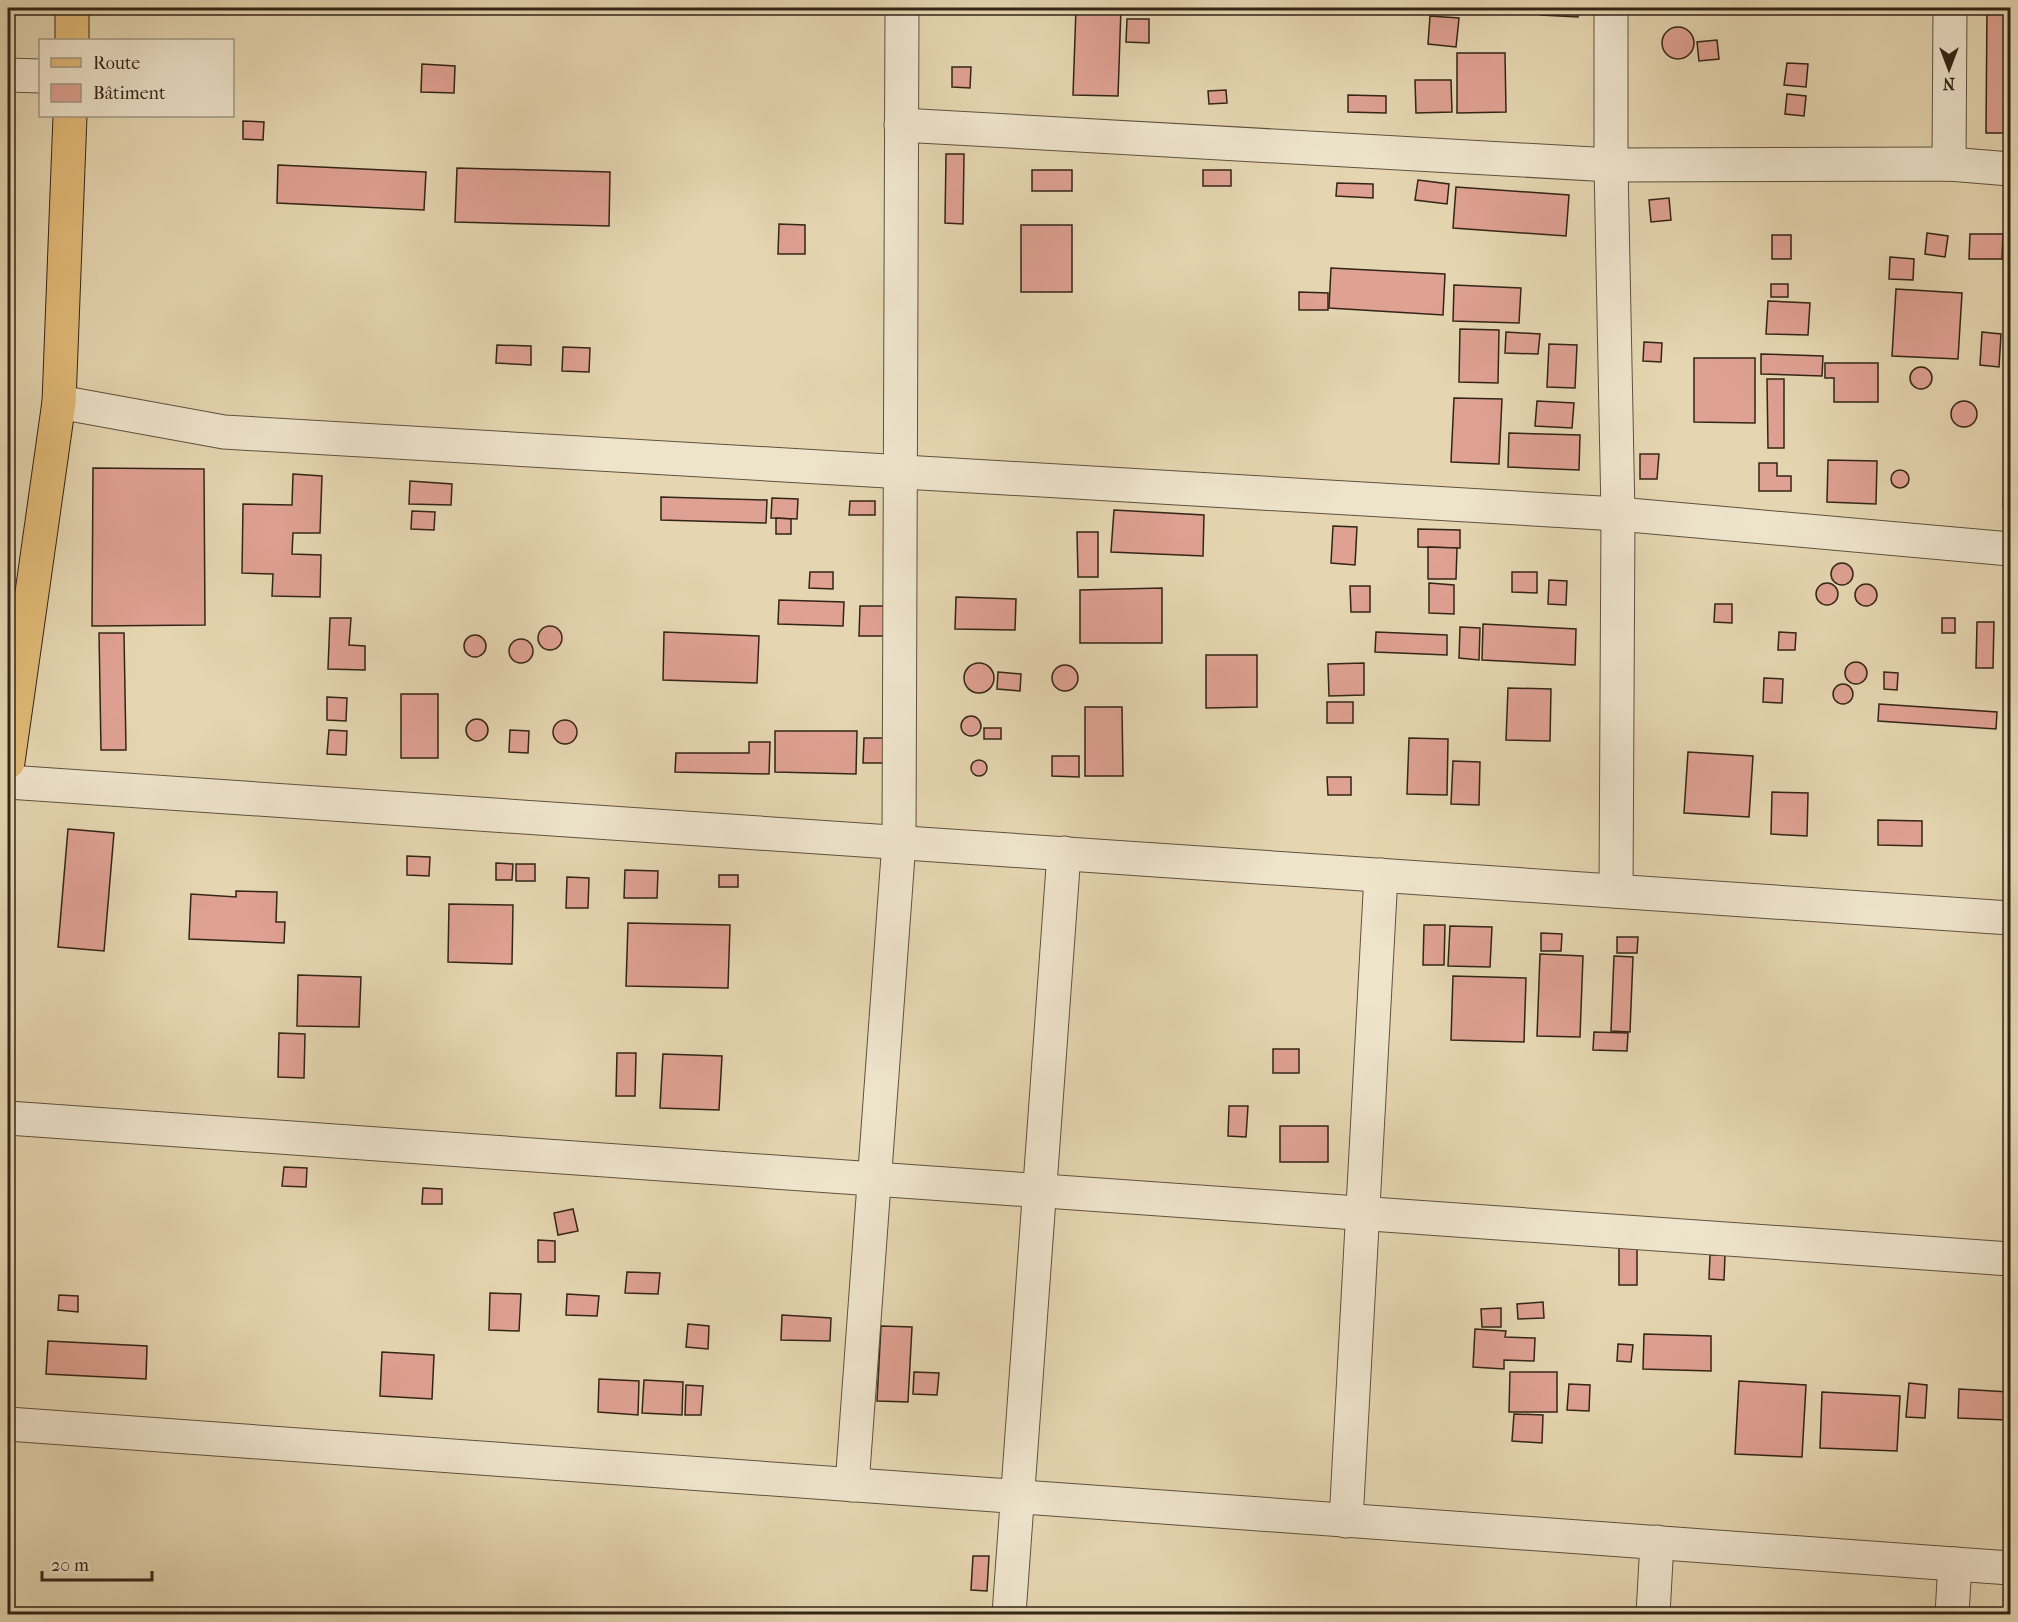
<svg xmlns="http://www.w3.org/2000/svg" width="2018" height="1622" font-family="'IM FELL French Canon',serif">
<style>
.building{fill:#dfa192;stroke:#332517;stroke-width:1.5}
.lines{fill:none;stroke-linecap:round;stroke-linejoin:round}
.minor-casing{stroke:#60513e;stroke-width:35}
.major-casing{stroke:#332517;stroke-width:35}
.minor{stroke:#eee4cc;stroke-width:33}
.major{stroke:#e2bb78;stroke-width:33}
</style>
<rect width="100%" height="100%" fill="#e5d6b1"/>
<filter id="stains"><feTurbulence type="fractalNoise" baseFrequency=".00333" numOctaves="4"/><feColorMatrix values="0 0 0 0 .2 0 0 0 0 .09 0 0 0 0 .02 0 0 0 .5 -.17"/></filter>
<radialGradient id="worn" r=".72"><stop offset=".6" stop-color="#630" stop-opacity="0"/><stop offset="1" stop-color="#630" stop-opacity=".3"/></radialGradient>
<g class="building">
<path d="M1076,8H1121L1118,96L1073,95Z"/>
<path d="M1422,8H1456V11L1422,9Z"/>
<path d="M1542,8H1579L1578,17L1541,15Z"/>
<path d="M1987,8H2007L2006,133H1986Z"/>
<path d="M1430,16L1459,18L1456,47L1428,44Z"/>
<path d="M1127,19H1149V43L1126,42Z"/>
<circle cx="1678" cy="43" r="16"/>
<path d="M1717,40L1719,59L1699,61L1697,42Z"/>
<path d="M1457,53H1505L1506,112L1457,113Z"/>
<path d="M1787,63L1808,64L1806,87L1784,85Z"/>
<path d="M422,64L455,66L454,93L421,92Z"/>
<path d="M952,67H971L970,88L952,87Z"/>
<path d="M1415,80H1451L1452,112L1416,113Z"/>
<path d="M1226,90L1227,103L1209,104L1208,91Z"/>
<path d="M1787,94L1806,96L1804,116L1785,114Z"/>
<path d="M1348,95L1386,96V113L1348,112Z"/>
<path d="M243,121L264,122L263,140L243,139Z"/>
<path d="M946,154H964L963,224L945,223Z"/>
<path d="M278,165L426,172L424,210L277,203Z"/>
<path d="M457,168L610,172L609,226L455,222Z"/>
<rect x="1032" y="170" width="40" height="21"/>
<rect x="1203" y="170" width="28" height="16"/>
<path d="M1418,180L1449,184L1447,204L1415,200Z"/>
<path d="M1337,183L1373,184V198L1336,196Z"/>
<path d="M1456,187L1569,195L1566,236L1453,228Z"/>
<path d="M1669,198L1671,220L1651,222L1649,200Z"/>
<path d="M779,224L805,225V254H778Z"/>
<rect x="1021" y="225" width="51" height="67"/>
<path d="M1927,233L1948,236L1945,257L1925,254Z"/>
<path d="M1970,234H2003L2002,259H1969Z"/>
<rect x="1772" y="235" width="19" height="24"/>
<path d="M1890,257L1914,259L1913,280L1889,279Z"/>
<path d="M1331,268L1445,274L1443,315L1329,308Z"/>
<rect x="1771" y="284" width="17" height="13"/>
<path d="M1454,285L1521,288L1519,323L1453,321Z"/>
<path d="M1896,289L1962,293L1958,359L1892,356Z"/>
<path d="M1299,292L1328,293V310H1299Z"/>
<path d="M1768,301L1810,303L1808,335L1766,334Z"/>
<path d="M1460,329L1499,330L1498,383L1459,382Z"/>
<path d="M1506,332L1540,334L1538,354L1505,353Z"/>
<path d="M1982,332L2001,334L1999,367L1980,365Z"/>
<rect x="2004" y="337" width="6" height="31"/>
<path d="M1644,342L1662,343L1661,362L1643,361Z"/>
<path d="M1549,344L1577,345L1575,388L1547,387Z"/>
<path d="M497,345L531,346V365L496,363Z"/>
<path d="M563,347L590,348L589,372L562,371Z"/>
<path d="M1761,354L1823,356L1822,376L1761,374Z"/>
<path d="M1694,358H1755V423L1694,422Z"/>
<path d="M1825,363H1878V402H1834V378H1825Z"/>
<circle cx="1921" cy="378" r="11"/>
<path d="M1767,379H1784V448H1768Z"/>
<rect x="2009" y="382" width="1" height="56"/>
<path d="M1454,398L1502,399L1499,464L1451,462Z"/>
<path d="M1537,401L1574,403L1572,428L1535,426Z"/>
<circle cx="1964" cy="414" r="13"/>
<path d="M1509,433L1580,435L1579,470L1508,467Z"/>
<path d="M2007,441L2010,442V506L2003,505Z"/>
<path d="M1640,454H1659L1657,479H1640Z"/>
<path d="M1828,460L1877,461L1876,504L1827,502Z"/>
<path d="M1759,463H1777V476H1791V491H1759Z"/>
<path d="M93,468L204,469L205,625L92,626Z"/>
<circle cx="1900" cy="479" r="9"/>
<path d="M293,474L322,476L320,533H293L292,554L321,555L320,597L272,596L273,574L242,573L243,504L292,505Z"/>
<path d="M410,481L452,484L451,505L409,504Z"/>
<path d="M661,497L767,500L766,523L661,520Z"/>
<path d="M772,498L798,499L797,519L771,518Z"/>
<path d="M850,501H875V515H849Z"/>
<path d="M1114,510L1204,515L1203,556L1111,552Z"/>
<path d="M412,511L435,512L434,530L411,529Z"/>
<path d="M776,518L791,519V534H776Z"/>
<path d="M1333,526L1357,527L1355,565L1331,563Z"/>
<path d="M1418,529L1460,530V548L1418,547Z"/>
<path d="M1077,532H1098V577H1078Z"/>
<path d="M1428,547L1457,548L1456,579H1428Z"/>
<circle cx="1842" cy="574" r="11"/>
<path d="M810,572H833V589L809,588Z"/>
<path d="M1512,572H1537V593L1512,592Z"/>
<path d="M1549,580L1567,581L1566,605L1548,604Z"/>
<path d="M1429,583L1454,585V614L1429,613Z"/>
<circle cx="1827" cy="594" r="11"/>
<circle cx="1866" cy="595" r="11"/>
<path d="M1350,586H1370V612H1351Z"/>
<path d="M1162,588V643H1080V590Z"/>
<path d="M956,597L1016,599L1015,630L955,629Z"/>
<path d="M779,600L844,602L843,626L778,624Z"/>
<path d="M1715,604H1732V623L1714,622Z"/>
<path d="M860,606H886L885,636H859Z"/>
<path d="M330,618H351L349,645L365,646V670L328,669Z"/>
<rect x="1942" y="618" width="13" height="15"/>
<path d="M1977,622H1994L1993,668H1976Z"/>
<path d="M1483,624L1576,629L1575,665L1482,660Z"/>
<circle cx="550" cy="638" r="12"/>
<path d="M1460,627L1480,628L1479,660L1459,658Z"/>
<path d="M664,632L759,636L757,683L663,680Z"/>
<path d="M1376,632L1447,635V655L1375,652Z"/>
<path d="M1779,632L1796,633L1795,650H1778Z"/>
<path d="M99,633H124L126,750H101Z"/>
<circle cx="475" cy="646" r="11"/>
<circle cx="521" cy="651" r="12"/>
<path d="M1206,655H1257V707L1206,708Z"/>
<rect x="2006" y="655" width="4" height="13"/>
<circle cx="1856" cy="673" r="11"/>
<circle cx="979" cy="678" r="15"/>
<path d="M1364,663V695L1329,696L1328,664Z"/>
<circle cx="1065" cy="678" r="13"/>
<path d="M998,672L1021,674L1020,691L997,689Z"/>
<path d="M1884,672L1898,673L1897,690L1884,689Z"/>
<path d="M1764,678L1783,679L1782,703L1763,702Z"/>
<circle cx="1843" cy="694" r="10"/>
<path d="M1508,688L1551,689L1550,741L1506,740Z"/>
<rect x="401" y="694" width="37" height="64"/>
<path d="M327,697L347,698L346,721L327,720Z"/>
<rect x="1327" y="702" width="26" height="21"/>
<path d="M1879,704L1997,712L1996,729L1878,721Z"/>
<path d="M1085,707H1122L1123,776H1085Z"/>
<circle cx="971" cy="726" r="10"/>
<circle cx="477" cy="730" r="11"/>
<circle cx="565" cy="732" r="12"/>
<rect x="984" y="728" width="17" height="11"/>
<path d="M329,730L347,731L346,755L327,754Z"/>
<path d="M510,730L529,731L528,753L509,752Z"/>
<path d="M775,731H857L856,774L775,772Z"/>
<path d="M864,738H886L885,763H863Z"/>
<path d="M1409,738L1448,739L1447,795L1407,794Z"/>
<path d="M749,742H770L769,774L675,772L676,753H749Z"/>
<path d="M1688,752L1753,756L1749,817L1684,813Z"/>
<path d="M1052,756H1079V777L1052,776Z"/>
<circle cx="979" cy="768" r="8"/>
<path d="M1453,761L1480,762L1479,805L1451,804Z"/>
<path d="M1327,777H1351V795H1328Z"/>
<path d="M1772,792L1808,793L1807,836L1771,834Z"/>
<path d="M1878,820L1922,821V846L1878,845Z"/>
<path d="M68,829L114,833L104,951L58,947Z"/>
<path d="M407,856L430,857L429,876L407,875Z"/>
<path d="M496,863L513,864L512,880H496Z"/>
<rect x="516" y="864" width="19" height="17"/>
<path d="M625,870L658,871L657,898H624Z"/>
<rect x="719" y="875" width="19" height="12"/>
<path d="M567,877L589,878L588,908H566Z"/>
<path d="M236,891L277,892L276,922H285L284,943L189,939L191,894L236,897Z"/>
<path d="M449,904L513,905L512,964L448,962Z"/>
<path d="M628,923L730,925L728,988L626,986Z"/>
<path d="M1424,925H1445L1444,965H1423Z"/>
<path d="M1450,926L1492,927L1490,967L1448,966Z"/>
<path d="M1541,933L1562,934L1561,951H1541Z"/>
<path d="M1617,937H1638L1637,953H1617Z"/>
<path d="M1540,954L1583,956L1580,1037L1537,1036Z"/>
<path d="M1614,956L1633,957L1630,1032L1611,1031Z"/>
<path d="M298,975L361,977L359,1027L297,1026Z"/>
<path d="M1453,976L1526,978L1524,1042L1451,1040Z"/>
<path d="M1594,1032L1628,1033L1627,1051L1593,1050Z"/>
<path d="M279,1033L305,1034L304,1078L278,1077Z"/>
<rect x="1273" y="1049" width="26" height="24"/>
<path d="M617,1053H636L635,1096H616Z"/>
<path d="M663,1054L722,1056L719,1110L660,1108Z"/>
<path d="M1229,1106H1248L1246,1137L1228,1136Z"/>
<rect x="1280" y="1126" width="48" height="36"/>
<path d="M284,1167L307,1168L306,1187L282,1186Z"/>
<path d="M423,1188L442,1189V1204H422Z"/>
<path d="M573,1209L578,1231L558,1235L554,1213Z"/>
<path d="M538,1240L555,1241V1262H538Z"/>
<rect x="1619" y="1248" width="18" height="37"/>
<path d="M1710,1255H1725L1724,1280L1709,1279Z"/>
<path d="M627,1272L660,1273L658,1294L625,1293Z"/>
<path d="M490,1293L521,1294L519,1331L489,1330Z"/>
<path d="M567,1294L599,1296L597,1316L566,1315Z"/>
<path d="M59,1295L78,1296V1312L58,1310Z"/>
<path d="M1543,1302L1544,1318L1518,1319L1517,1304Z"/>
<path d="M1501,1308V1327H1482L1481,1309Z"/>
<path d="M782,1315L831,1318L830,1341L781,1340Z"/>
<path d="M688,1324L709,1326L708,1349L686,1347Z"/>
<path d="M881,1326L912,1327L908,1402L877,1401Z"/>
<path d="M1475,1329L1506,1331L1505,1337L1535,1338L1534,1361L1504,1360V1369L1473,1367Z"/>
<path d="M1644,1334L1711,1336V1371L1643,1369Z"/>
<path d="M48,1341L147,1346L146,1379L46,1374Z"/>
<path d="M1618,1344L1633,1345L1631,1362L1617,1361Z"/>
<path d="M382,1352L434,1355L432,1399L380,1396Z"/>
<path d="M914,1372L939,1373L937,1395L913,1394Z"/>
<path d="M1510,1372H1557V1412H1509Z"/>
<path d="M599,1379L639,1381L638,1415L598,1412Z"/>
<path d="M644,1380L683,1382L682,1415L642,1413Z"/>
<path d="M1739,1381L1806,1385L1802,1457L1735,1454Z"/>
<path d="M1909,1383L1927,1385L1925,1418L1906,1417Z"/>
<path d="M1569,1384L1590,1385L1589,1411L1567,1410Z"/>
<path d="M686,1385L703,1386L701,1415H685Z"/>
<path d="M1959,1389L2009,1392L2007,1420L1958,1418Z"/>
<path d="M1822,1392L1900,1396L1897,1451L1820,1448Z"/>
<path d="M1514,1414L1543,1415L1542,1443L1512,1441Z"/>
<path d="M973,1556H989L987,1591L971,1590Z"/>
<path d="M658,1610L700,1613V1614H658Z"/>
</g>
<g class="lines">
<defs>
<g id="minor">
<path d="M1611,8V165L1618,514L1616,891"/>
<path d="M8,75L40,76"/>
<path d="M901,125L1611,165L1949,164L2010,169"/>
<path d="M1949,164L1950,8"/>
<path d="M59,402L224,432L1618,514L2010,549"/>
<path d="M8,782L2010,918"/>
<path d="M8,1118L2010,1259"/>
<path d="M8,1424L2010,1568"/>
<path d="M852,1485L899,842L902,8"/>
<path d="M1346,1521L1381,875"/>
<path d="M1009,1614L1064,853"/>
<path d="M1653,1614L1657,1542"/>
<path d="M1952,1614L1955,1564"/>
</g>
<g id="major">
<path d="M72,8V40"/>
<path d="M8,762L59,402L70,116"/>
</g>
</defs>
<use href="#minor" class="minor-casing"/>
<use href="#major" class="major-casing"/>
<use href="#minor" class="minor"/>
<use href="#major" class="major"/>
</g>
<rect width="2018" height="1622" fill="none" stroke="#e5d6b1" stroke-width="30"/>
<rect x="9" y="9" width="2000" height="1604" fill="none" stroke="#332517" stroke-width="3"/>
<rect x="15" y="15" width="1988" height="1592" fill="none" stroke="#332517" stroke-width="1.5"/>
<rect x="39" y="39" width="195" height="78" fill="#eee4cc" stroke="#a39884" stroke-width="1.5"/>
<rect x="51" y="58" width="30" height="9" fill="#e2bb78" stroke="#a39884" stroke-width="1.5"/>
<text x="93" y="69" font-size="18" fill="#332517">Route</text>
<rect x="51" y="84" width="30" height="18" fill="#dfa192" stroke="#a39884" stroke-width="1.5"/>
<text x="93" y="99" font-size="18" fill="#332517">Bâtiment</text>
<g transform="translate(1949 69) rotate(180)" stroke="#eee4cc" stroke-width="4.5" paint-order="stroke">
<path d="M0-4.5L10 22L0 15L-10 22Z" fill="#332517"/>
<text y="-9" font-size="16" font-weight="bold" text-anchor="middle" fill="#332517">N</text>
</g>
<path d="M42 1571v9h110v-9" fill="none" stroke="#332517" stroke-width="3"/>
<text x="51" y="1571" font-size="18" fill="#332517" stroke="#eee4cc" stroke-width="4.5" paint-order="stroke">20 m</text>
<rect width="100%" height="100%" filter="url(#stains)"/>
<rect width="100%" height="100%" fill="url(#worn)"/>
</svg>
